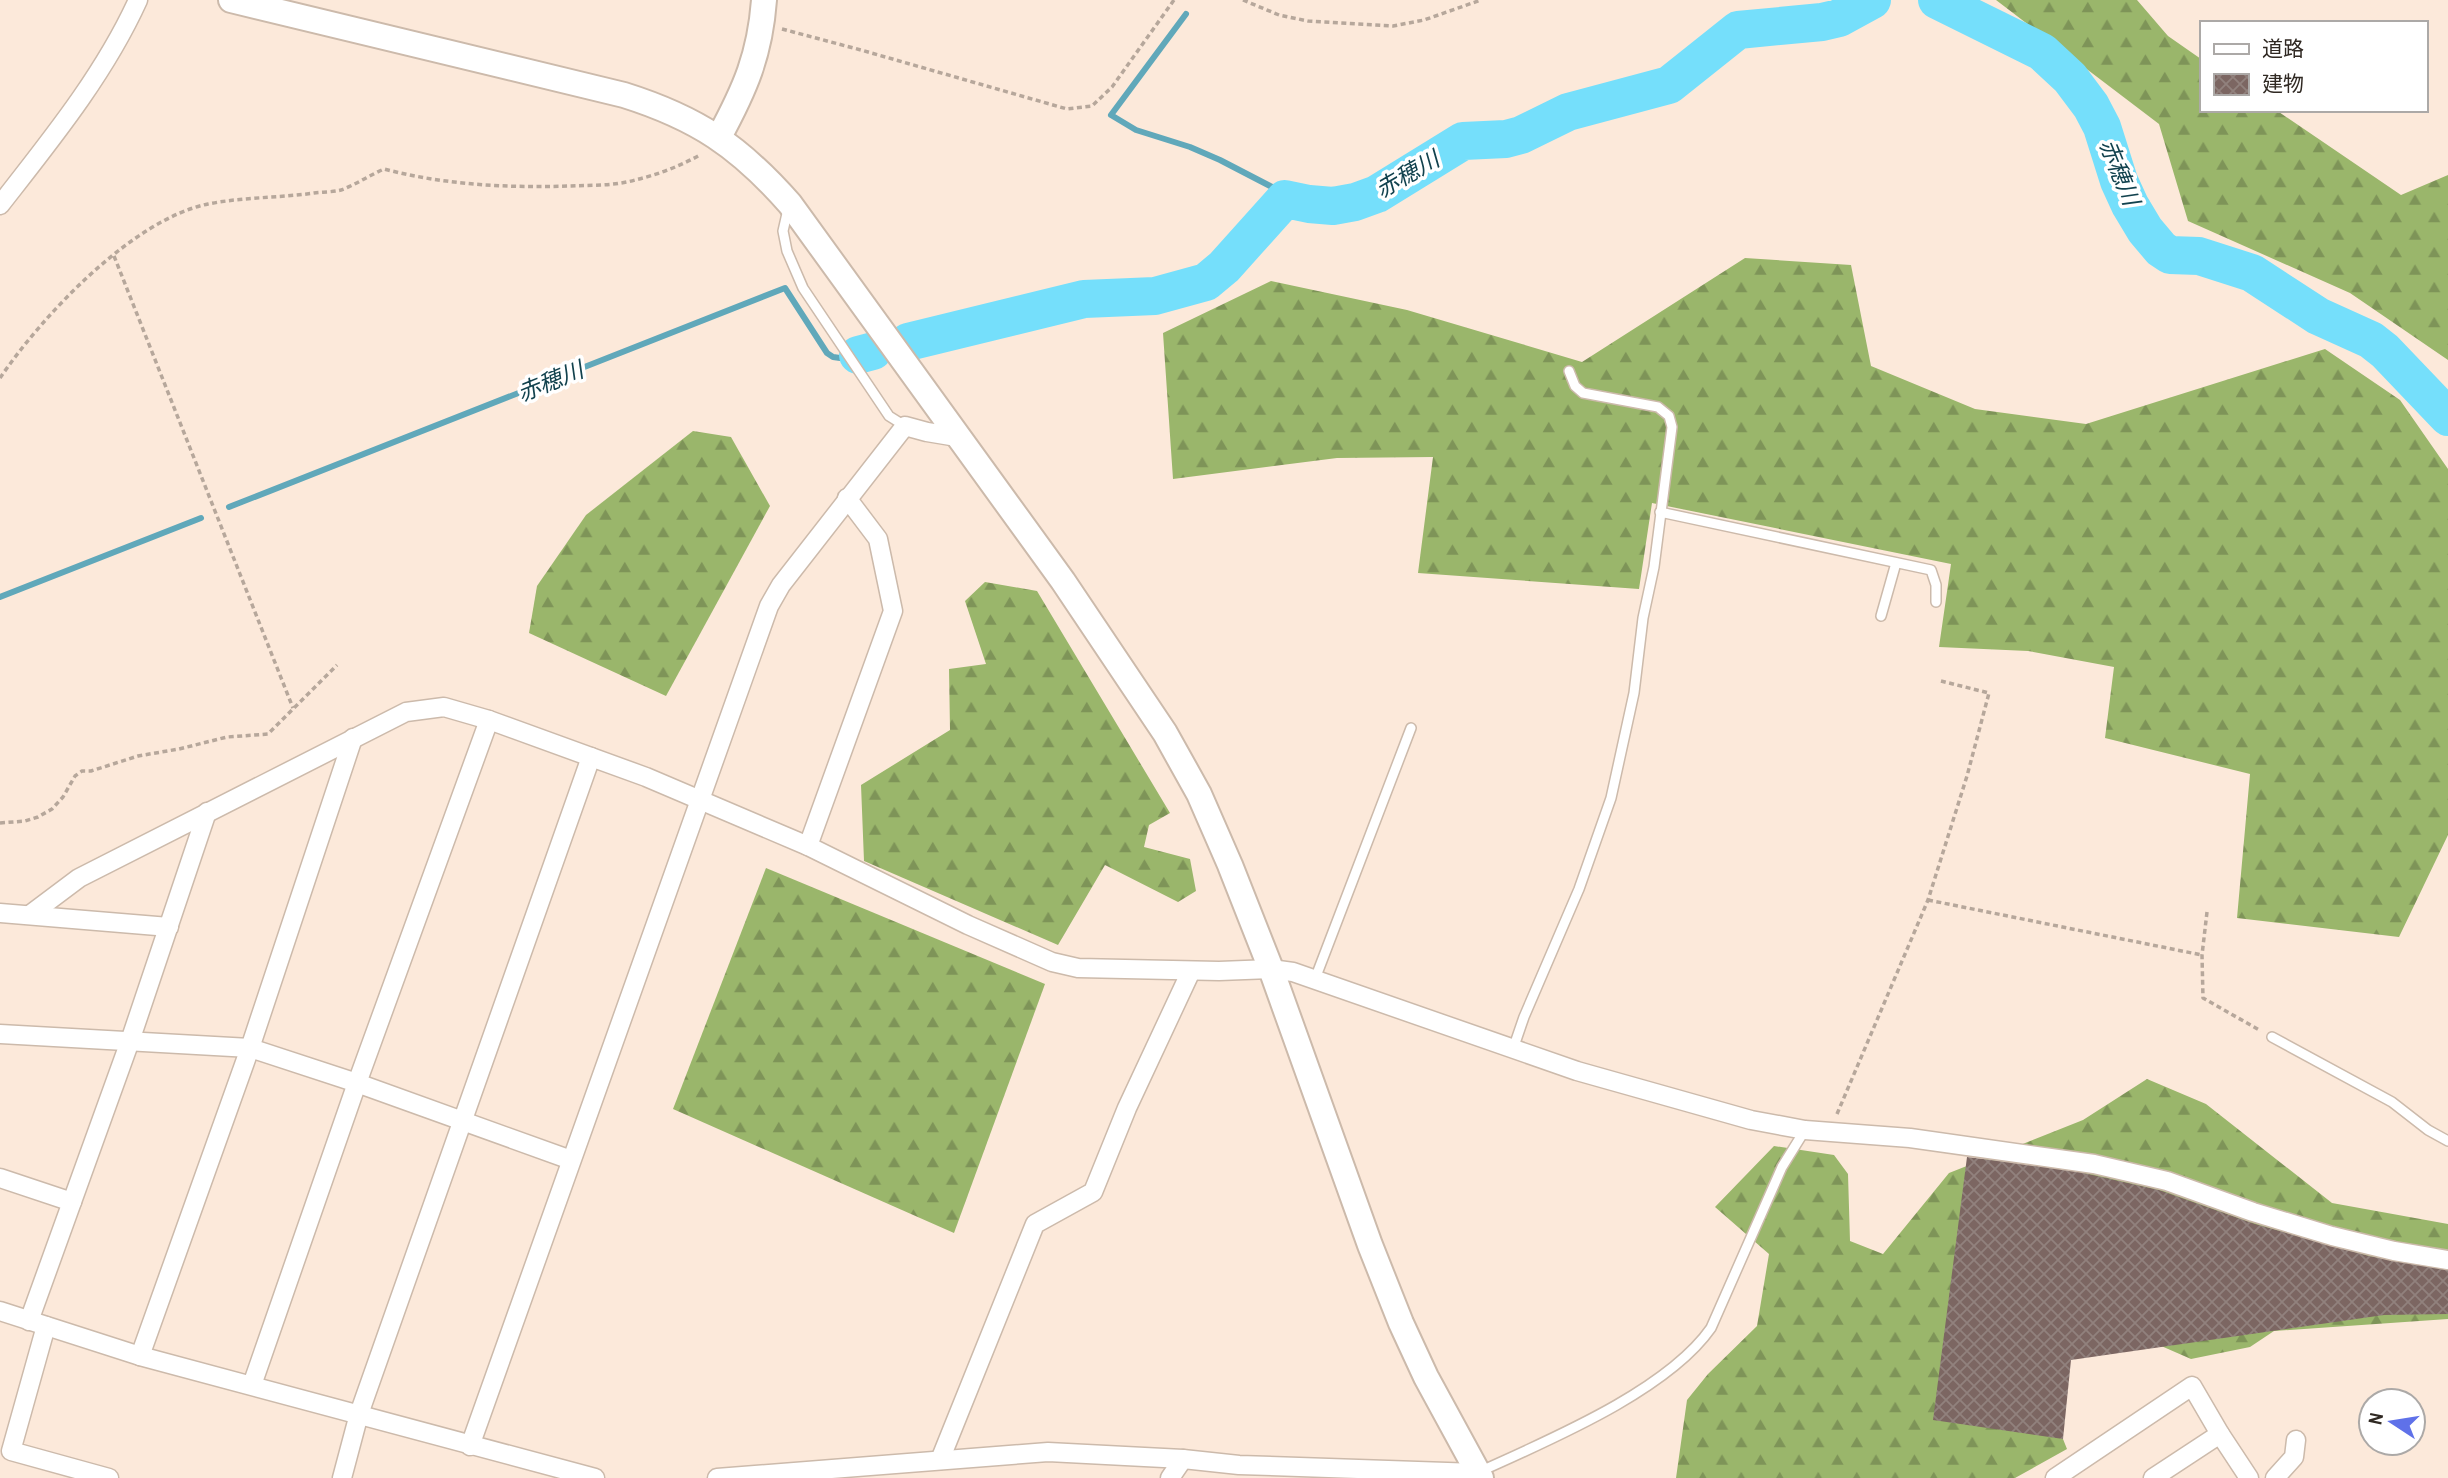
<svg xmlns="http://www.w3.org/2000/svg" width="2448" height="1478" font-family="'Archivo Narrow','Noto Sans JP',sans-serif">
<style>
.forest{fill:url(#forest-firs)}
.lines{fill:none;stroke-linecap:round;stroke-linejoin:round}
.stream{stroke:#60a8ba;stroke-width:6}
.river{stroke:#75dffb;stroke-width:38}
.building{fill:url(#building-cross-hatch)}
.lane-casing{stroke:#ccbaab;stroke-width:12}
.street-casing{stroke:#ccbaab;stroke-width:21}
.secondary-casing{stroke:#ccbaab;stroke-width:28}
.path{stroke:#b6a79b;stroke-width:3.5;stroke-dasharray:5 3.5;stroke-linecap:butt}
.lane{stroke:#fff;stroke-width:9}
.street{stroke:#fff;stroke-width:18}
.secondary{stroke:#fff;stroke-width:24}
.labels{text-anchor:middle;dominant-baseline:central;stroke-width:7;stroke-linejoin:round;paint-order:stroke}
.water-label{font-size:23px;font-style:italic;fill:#12424e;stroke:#fff}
</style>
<defs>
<pattern id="forest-firs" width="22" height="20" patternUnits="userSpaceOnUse" patternTransform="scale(1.75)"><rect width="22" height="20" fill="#9ab66b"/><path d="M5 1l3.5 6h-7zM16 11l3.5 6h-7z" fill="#7e9458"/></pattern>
<pattern id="building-cross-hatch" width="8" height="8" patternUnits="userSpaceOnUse" patternTransform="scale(1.75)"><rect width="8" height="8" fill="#7c6662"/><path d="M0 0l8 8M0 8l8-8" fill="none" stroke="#91817d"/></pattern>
</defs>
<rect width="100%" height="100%" fill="#fce9da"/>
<g class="forest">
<path d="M1996,0H2137L2168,36L2201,59V110H2276L2401,195L2448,175V360L2350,293L2188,221L2159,124Z"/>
<path d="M1745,258L1851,265L1871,366L1975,409L2086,424L2325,349L2400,400L2448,469V835L2399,937L2237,918L2250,774L2105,738L2114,667L2028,651L1939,647L1951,564L1652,503L1639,589L1418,573L1433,457L1337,458L1173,479L1163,333L1271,281L1407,310L1582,362Z"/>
<path d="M693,431L731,437L770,506L666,696L529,633L537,586L586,515Z"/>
<path d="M985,582L1037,591L1170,813L1149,825L1144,847L1190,859L1196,891L1178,902L1105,865L1058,945L864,861L861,785L950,730L949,669L986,664L965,601Z"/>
<path d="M766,868L1045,984L954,1233L673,1109Z"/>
<path d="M2147,1079L2206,1104L2332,1203L2448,1224V1319L2274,1331L2250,1347L2191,1359L2120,1328L2058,1352L2045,1394L2067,1449L2015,1478H1676L1687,1400L1708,1374L1757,1326L1769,1254L1715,1207L1774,1146L1834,1155L1848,1174L1850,1241L1883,1254L1949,1173L2083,1120Z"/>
</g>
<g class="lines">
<g class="stream">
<path d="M1186,14L1111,115L1136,130L1190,147L1220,160L1272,187L1285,199"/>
<path d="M229,507L785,288L827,353L833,357L840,358"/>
<path d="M0,597L201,518"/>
</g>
<g class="river">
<path d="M1937,0L2042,52L2070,78L2091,106L2102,127L2119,181L2130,205L2145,230L2161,249L2170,255L2199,256L2252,273L2318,316L2371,340L2385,351L2448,417"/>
<path d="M908,342L1084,299L1155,296L1206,282L1224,267L1285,199L1309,204L1333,206L1355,202L1377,194L1463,141L1506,139L1521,135L1568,112L1669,85L1738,30L1822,22L1839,18L1872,0"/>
<path d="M858,355L873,351"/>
</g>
</g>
<path class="building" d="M1967,1157L2066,1169L2159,1190L2255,1224L2369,1256L2448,1270V1314L2384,1315L2071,1360L2063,1439L1933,1420Z"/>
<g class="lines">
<defs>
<g id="lane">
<path d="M788,209L783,231L787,251L803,288L889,416L905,426"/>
<path d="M1660,512L1931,570L1936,585V602"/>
<path d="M1881,616L1896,563"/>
<path d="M1315,979L1411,728"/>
<path d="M2272,1037L2392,1102L2428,1130L2448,1141"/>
<path d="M1513,1049L1524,1017L1579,889L1611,798L1634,693L1643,618L1654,567L1672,427L1669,416L1658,407L1583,393L1575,386L1569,371"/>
<path d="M1479,1472C1549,1440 1667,1391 1711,1328L1782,1167L1805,1130"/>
</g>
<g id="street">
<path d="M0,205C50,141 104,75 138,0"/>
<path d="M808,846L893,611L878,539L847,498"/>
<path d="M0,913L169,927"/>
<path d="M31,914L79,878L406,712L444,707L489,720L646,777L808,846L968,925L1052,962L1078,968L1219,971L1271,969L1293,972L1577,1071L1751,1120L1805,1130L1910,1138L2094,1164L2167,1181L2253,1212L2332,1236L2394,1251L2448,1260"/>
<path d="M0,1034L250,1048L357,1083L571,1160"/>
<path d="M0,1178L72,1202"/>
<path d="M0,1311L140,1356L595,1478"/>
<path d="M29,1321L130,1041L207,812"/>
<path d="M46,1326L11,1451L109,1478"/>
<path d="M140,1356L250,1048L353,738"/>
<path d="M252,1385L357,1083L489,720"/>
<path d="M470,1446L769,606L781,585L905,426L927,432L957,437"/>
<path d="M940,1460L1035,1224L1093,1192L1127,1108L1191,971"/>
<path d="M342,1478L359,1414L591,757"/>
<path d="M717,1478L1048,1452L1183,1459L1239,1465L1477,1473"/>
<path d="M1170,1478L1183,1459"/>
<path d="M2055,1478L2192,1386L2220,1434"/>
<path d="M2153,1478L2220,1434L2249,1478"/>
<path d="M2275,1478L2294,1457L2296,1440"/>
</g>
<g id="secondary">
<path d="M231,0L624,95C697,118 739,146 790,204L1063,581L1165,733L1199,794L1230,865L1271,969L1370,1245L1401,1323L1426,1377L1481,1478"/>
<path d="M719,137C745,89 760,55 764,0"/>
</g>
</defs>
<use href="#lane" class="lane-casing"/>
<use href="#street" class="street-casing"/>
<use href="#secondary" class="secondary-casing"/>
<g class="path">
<path d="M1243,0L1279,15L1308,21L1393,26L1424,20L1481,0"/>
<path d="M782,29L861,50L1067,109L1092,106L1112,87L1174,0"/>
<path d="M114,256L293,708"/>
<path d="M0,378C42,316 133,219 208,204C243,197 279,198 314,193C323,192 333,192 341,190C355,185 370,175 384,169C445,185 507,188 571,186C592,185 614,186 635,180C657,175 680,166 700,155"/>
<path d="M0,823L25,821L38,817L52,809L63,797L75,776L82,771H91L138,756L179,749L227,737L268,734L337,665"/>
<path d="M1928,900L2202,955"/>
<path d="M2207,912L2202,955L2203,998L2261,1031"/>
<path d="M1837,1114L1928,900L1967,776L1989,693L1941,681"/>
</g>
<use href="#lane" class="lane"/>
<use href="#street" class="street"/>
<use href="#secondary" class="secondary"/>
</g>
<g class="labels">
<g class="water-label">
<text transform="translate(2120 172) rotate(68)">赤穂川</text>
<text transform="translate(1407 174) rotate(-30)">赤穂川</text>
<text transform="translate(550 381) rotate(-22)">赤穂川</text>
</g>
</g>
<rect x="2200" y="21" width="228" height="91" fill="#ffffff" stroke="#aca9a7" stroke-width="2"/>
<rect x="2214" y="44" width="35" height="10" fill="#ffffff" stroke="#aca9a7" stroke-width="2"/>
<text x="2262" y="56" font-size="21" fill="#302923">道路</text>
<rect x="2214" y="74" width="35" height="21" fill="url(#building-cross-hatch)" stroke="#aca9a7" stroke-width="2"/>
<text x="2262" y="91" font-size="21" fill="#302923">建物</text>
<g transform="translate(2392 1422) rotate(282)"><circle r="33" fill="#ffffff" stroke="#aca9a7" stroke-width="2"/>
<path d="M0-5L12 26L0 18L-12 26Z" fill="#5f71e9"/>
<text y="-10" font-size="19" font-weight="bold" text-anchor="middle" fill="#302923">N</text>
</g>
</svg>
